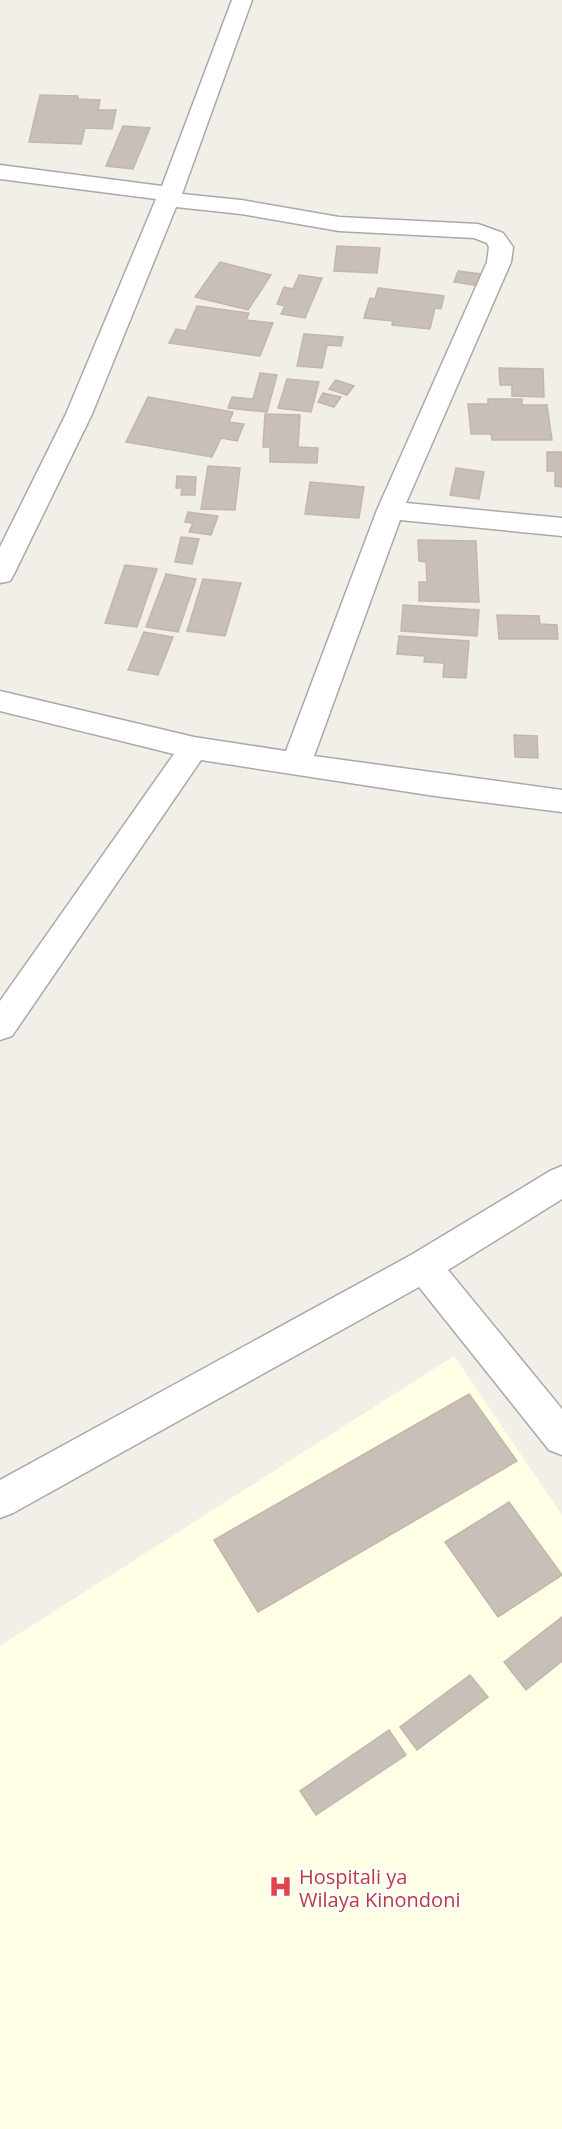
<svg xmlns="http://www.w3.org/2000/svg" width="562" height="2129" font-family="'Open Sans',sans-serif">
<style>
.education{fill:#ffffe5}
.building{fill:#c7bfb8;stroke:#c4b6ab;stroke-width:1.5}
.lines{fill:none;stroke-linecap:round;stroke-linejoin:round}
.street-casing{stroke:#a9a9a9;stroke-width:3}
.street{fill:#fff;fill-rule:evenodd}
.labels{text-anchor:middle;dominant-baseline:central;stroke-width:5;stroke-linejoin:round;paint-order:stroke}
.near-health-label{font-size:20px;fill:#be3a42;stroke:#fff;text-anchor:start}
</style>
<rect width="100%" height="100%" fill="#f2efe9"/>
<path class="education" d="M454,1356L562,1515V2129H0V1646Z"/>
<g class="building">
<path d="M40,95L78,96V99L100,100L98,110H116L112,129L85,128L81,144L29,142Z"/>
<path d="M123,126L150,128L133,169L106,166Z"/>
<path d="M337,246L380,248L377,273L334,271Z"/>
<path d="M220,262L271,275L248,310L195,297Z"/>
<path d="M458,271L489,275L485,287L454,282Z"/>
<path d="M299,275L322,278L305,318L281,314L285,306L277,304L284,287L293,289Z"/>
<path d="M378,288L444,296L441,309L435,308L430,329L392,325L393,321L364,318L370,298L375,299Z"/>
<path d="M197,306L249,313L246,320L273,323L260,356L169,343L176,329L186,331Z"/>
<path d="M304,334L343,337L341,346L327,345L322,368L297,366Z"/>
<path d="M499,368L543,369L544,397L512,396V385H500Z"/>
<path d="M260,373L277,375L267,412L228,408L232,397L253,399Z"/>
<path d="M287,379L319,382L311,412L278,408Z"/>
<path d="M336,380L354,386L347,395L329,389Z"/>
<path d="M323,393L341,397L334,407L318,402Z"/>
<path d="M148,397L233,412L229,422L244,424L237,441L221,438L212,457L126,442Z"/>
<path d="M488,399H522V405H547L552,440H492L491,434H471L468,404H488Z"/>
<path d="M265,414L300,415L298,447L318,448L317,463L270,462V447H263Z"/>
<path d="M547,452H562V487L555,486V471H547Z"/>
<path d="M208,466L240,468L235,510L201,509Z"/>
<path d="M456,468L484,472L479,499L450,495Z"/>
<path d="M177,476L196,477L195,495H181L182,488H176Z"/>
<path d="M310,482L364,487L359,518L305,514Z"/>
<path d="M188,512L218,516L211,535L189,532L193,523L185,522Z"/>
<path d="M181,537L199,539L192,564L175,562Z"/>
<path d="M418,540L476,541L479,602L419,601V582H427L426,562L419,561Z"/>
<path d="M125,565L157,569L137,627L105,623Z"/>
<path d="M166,574L196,579L178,632L146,627Z"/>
<path d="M203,579L241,583L225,636L187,631Z"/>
<path d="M403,605L479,610L477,636L401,631Z"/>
<path d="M497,615L539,616L540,624L557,625L558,639H499Z"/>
<path d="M144,632L173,637L158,675L128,670Z"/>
<path d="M399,636L469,641L466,678L443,677L444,663L424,662L425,656L397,654Z"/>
<path d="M514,735L537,736L538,758L515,757Z"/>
<path d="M469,1394L517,1461L258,1612L214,1540Z"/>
<path d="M509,1502L562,1575L498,1617L445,1542Z"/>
<path d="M562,1617V1661L526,1690L504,1662Z"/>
<path d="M470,1675L488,1697L417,1750L400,1727Z"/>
<path d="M389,1730L406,1755L316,1815L300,1791Z"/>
</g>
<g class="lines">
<defs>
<g id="street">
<path d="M232,0H252L182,194L241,200L339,217L478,224L503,233L513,247L511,262L406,503L562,518V536L400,520L314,756L562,790V812L435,796L201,760L12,1036L0,1040V1001L174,754L0,711V691L194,737L286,751L377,510L487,262L489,247L487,243L474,238L339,231L241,214L176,207L92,414L14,574L10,581L0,583V547L66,414L156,199L0,179V165L162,186Z"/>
<path d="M562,1166V1199L448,1270L562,1409V1455L549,1450L419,1287L13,1513L0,1518V1480L411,1255L550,1171Z"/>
</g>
</defs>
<use href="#street" class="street-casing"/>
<use href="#street" class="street"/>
</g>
<defs>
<symbol id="hospital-bare" viewBox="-9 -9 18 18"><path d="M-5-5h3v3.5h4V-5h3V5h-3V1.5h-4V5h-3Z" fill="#e0444e" stroke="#fff" stroke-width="2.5" paint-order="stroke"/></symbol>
</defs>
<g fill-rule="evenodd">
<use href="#hospital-bare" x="264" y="1870" width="33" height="33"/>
</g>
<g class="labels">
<g class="near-health-label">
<text x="299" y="1876">Hospitali ya<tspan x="299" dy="23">Wilaya Kinondoni</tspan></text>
</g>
</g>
</svg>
